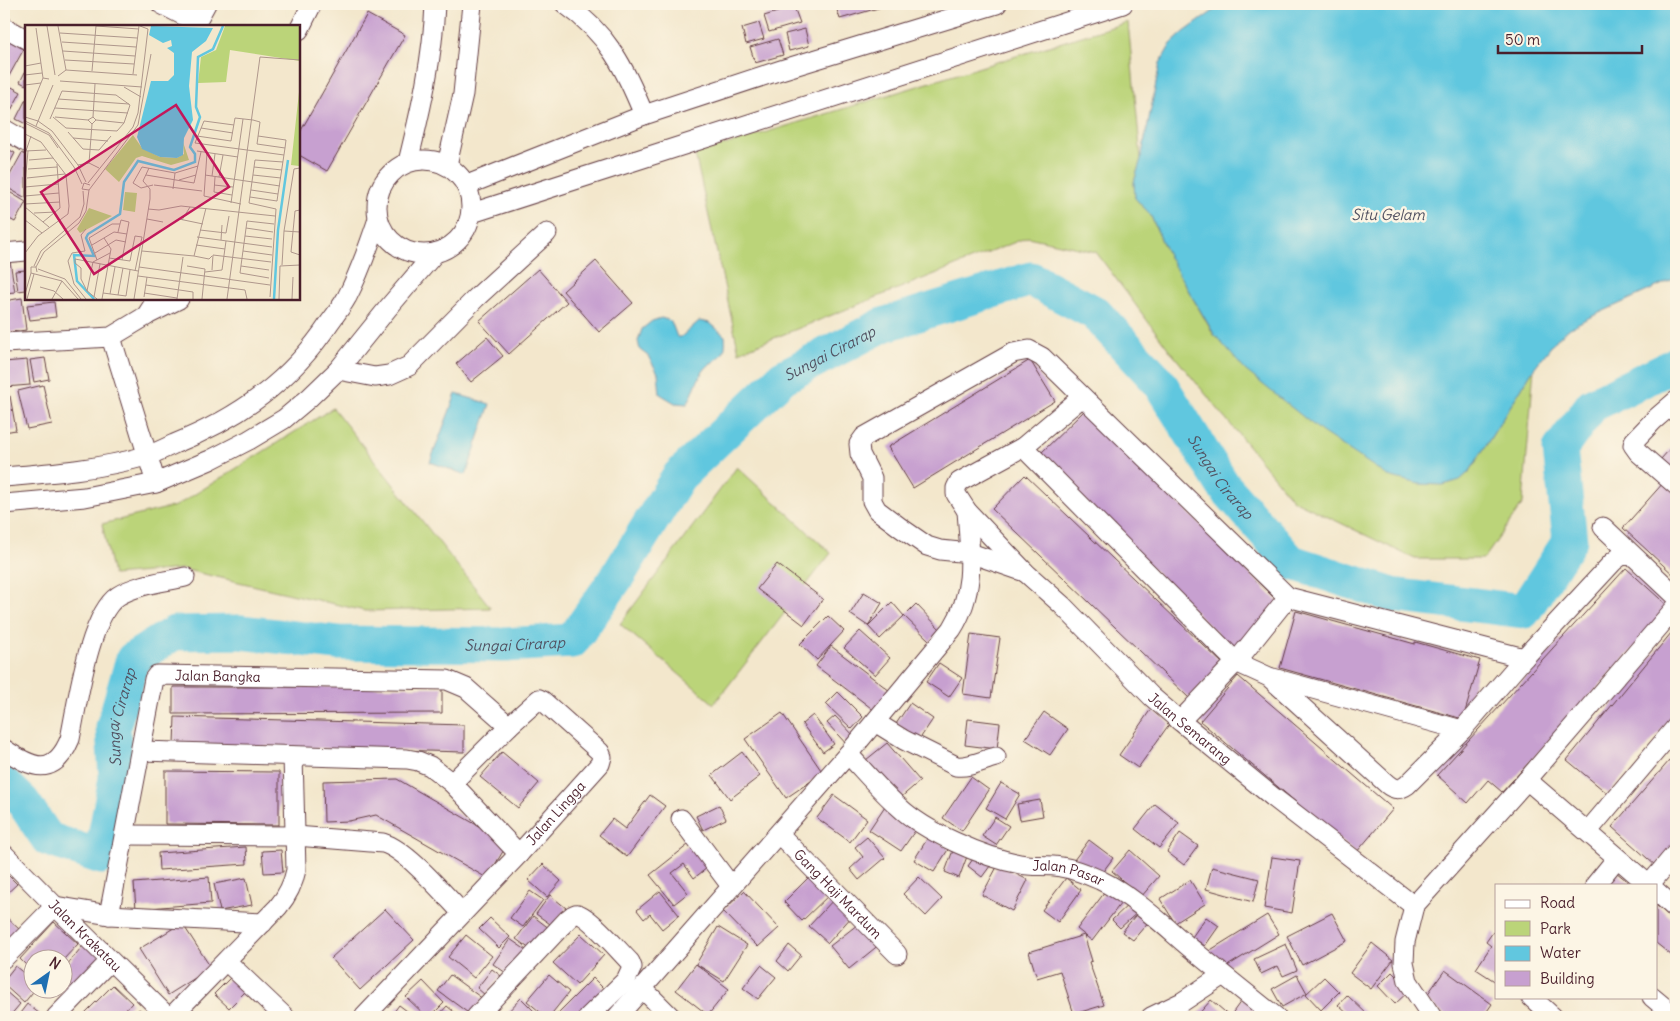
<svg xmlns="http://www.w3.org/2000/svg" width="1680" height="1021" font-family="Delius,sans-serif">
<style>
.green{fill:#bbd479;stroke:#827a52}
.water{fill:#61c7df;stroke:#567385}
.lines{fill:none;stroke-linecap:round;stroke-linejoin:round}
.river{stroke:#61c7df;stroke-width:35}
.building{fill:#c7a0d0}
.minor-casing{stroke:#633d43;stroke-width:21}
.minor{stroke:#fff;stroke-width:19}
.labels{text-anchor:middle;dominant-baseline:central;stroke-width:5;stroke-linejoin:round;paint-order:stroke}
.street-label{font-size:14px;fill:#4a1f2b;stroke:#fcf5e5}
.water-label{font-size:15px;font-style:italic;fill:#515161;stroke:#fcf5e5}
.inset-river{fill:none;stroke:#61c7df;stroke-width:2.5}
.inset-road{fill:none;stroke:#af978c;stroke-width:1}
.view{fill:#c2185b;fill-opacity:0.15;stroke:#c2185b;stroke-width:2.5}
.inset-edge{fill:none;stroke:#4a1f2b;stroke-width:2.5}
</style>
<rect width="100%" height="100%" fill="#fcf5e5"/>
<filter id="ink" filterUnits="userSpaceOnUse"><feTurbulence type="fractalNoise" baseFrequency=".02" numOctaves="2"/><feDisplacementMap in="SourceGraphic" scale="10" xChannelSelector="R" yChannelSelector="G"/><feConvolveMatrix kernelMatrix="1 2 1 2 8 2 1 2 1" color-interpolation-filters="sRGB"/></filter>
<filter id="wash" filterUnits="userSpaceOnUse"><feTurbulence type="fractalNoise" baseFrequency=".0096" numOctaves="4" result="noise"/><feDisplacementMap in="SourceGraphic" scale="20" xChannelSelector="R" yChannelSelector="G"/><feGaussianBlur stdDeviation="1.12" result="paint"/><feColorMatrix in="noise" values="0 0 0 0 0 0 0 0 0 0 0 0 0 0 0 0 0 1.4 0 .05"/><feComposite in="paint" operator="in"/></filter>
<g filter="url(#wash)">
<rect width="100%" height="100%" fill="#f3e7cc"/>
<g class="green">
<path d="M1128,22L1141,159L1134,182L1135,198L1150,214L1169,257L1214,335L1419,484C1441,485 1452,487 1470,471L1534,368L1523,503L1484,559H1415L1293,500L1170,351L1096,252L1028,237L739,352L695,154Z"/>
<path d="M333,408L491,608L365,611L182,569L113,575L102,524L176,506Z"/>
<path d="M737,467L831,553L714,704L620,624Z"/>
</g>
<g class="water">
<path d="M1223,4H1676V278L1584,320L1570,328L1557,339L1534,368L1470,471L1460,480L1443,485L1419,484L1388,476L1322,432L1245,370L1214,334L1169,257L1150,214L1135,198L1134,182L1141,159L1160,63L1171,44L1184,32Z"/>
<path d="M661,318L671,321L677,337H681L699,321L710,323L725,336C728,363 711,356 701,375C695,384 693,395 687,404L675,403L660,394L658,373L648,356L640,350L638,341L642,329L652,321Z"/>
<path d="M456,394L490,404L466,475L430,462Z"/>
</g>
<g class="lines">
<path class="river" id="s1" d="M4,784L23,802L48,839L101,857L116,778L113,727L133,659L174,633L240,632L338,643L504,645L572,641L617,577L679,476L783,377L883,325L1031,279L1095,313L1159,382L1223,485L1291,562L1392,595L1524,611L1570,540L1560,449L1592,405L1676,364"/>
</g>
<g id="blocks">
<g class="building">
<path d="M835,4H892L840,19Z"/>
<path d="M794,7L800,23L769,32L764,16Z"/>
<path d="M367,14L405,35L327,171L299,155V134Z"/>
<path d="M759,23L764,39L746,44L742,28Z"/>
<path d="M805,29L809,46L789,51L785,34Z"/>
<path d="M8,33L26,45L9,76L4,73V41Z"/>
<path d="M778,39L783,55L755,63L750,47Z"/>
<path d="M26,70V85L20,82Z"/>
<path d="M4,83L21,92L10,112L4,108Z"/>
<path d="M26,99V124L16,119Z"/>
<path d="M4,147L15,153L4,174Z"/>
<path d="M22,153L26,155V198L4,186Z"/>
<path d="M6,190L26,202L15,222L4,216V194Z"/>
<path d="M10,261L15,292L4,293V262Z"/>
<path d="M596,261L633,303L599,332L563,291Z"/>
<path d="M538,269L567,302L509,354L479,321Z"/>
<path d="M26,270V290L18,291L15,271Z"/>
<path d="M22,298L26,330L4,333V301Z"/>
<path d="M54,302L56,317L30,320L27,305Z"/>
<path d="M487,337L503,356L471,382L456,364Z"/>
<path d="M45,358L49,379L34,382L30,360Z"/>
<path d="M27,360L30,385L5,387L4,362Z"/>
<path d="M1030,360L1055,401L913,488L888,447Z"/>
<path d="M43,385L52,424L27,429L18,391Z"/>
<path d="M10,396L16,430L4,432V397Z"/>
<path d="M1085,410L1280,604L1234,650L1039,455Z"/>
<path d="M1676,442V473L1661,459Z"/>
<path d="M1025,475L1222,663L1189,698L992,509Z"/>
<path d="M1664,482L1676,493V577L1623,528Z"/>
<path d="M777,564L823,599L804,625L757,589Z"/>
<path d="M1626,568L1670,608L1502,792L1488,780L1468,803L1437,775Z"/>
<path d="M864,592L882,603L868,626L892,602L904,616L880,639L868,626L850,614Z"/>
<path d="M916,604L941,630L930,641L904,616Z"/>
<path d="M1296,611L1415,644V642L1480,660L1463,719L1280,668Z"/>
<path d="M828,616L844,631L817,660L800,644Z"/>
<path d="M1676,627V712L1608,794L1567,760Z"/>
<path d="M860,631L890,658L875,675L844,648Z"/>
<path d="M971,634L1000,638L991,698L963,694Z"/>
<path d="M831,646L890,691L875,711L816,666Z"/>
<path d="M939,663L962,678L949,697L926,682Z"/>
<path d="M1238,676L1393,809L1356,853L1200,721Z"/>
<path d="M173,687H442V713L173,714Z"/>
<path d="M838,692L863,717L852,729L826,704Z"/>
<path d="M910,703L933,719L919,740L896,724Z"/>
<path d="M1151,709L1170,723L1138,768L1119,755Z"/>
<path d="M1044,712L1068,729L1050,755L1025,739Z"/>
<path d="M782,713L823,773L786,798L745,739Z"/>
<path d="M813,715L834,744L823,752L802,724Z"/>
<path d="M835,716L857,739L849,747L827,723Z"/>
<path d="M175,717L464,725V752L174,744Z"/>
<path d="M968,719L1000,723L997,749L965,745Z"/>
<path d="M887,743L920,781L899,799L866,760Z"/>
<path d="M502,752L539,783L518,808L480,777Z"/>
<path d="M742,752L760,776L730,799L712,775Z"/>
<path d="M1676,753V842L1656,866L1612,827Z"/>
<path d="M165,771L279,772V825L165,824Z"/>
<path d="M971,777L989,790L962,831L943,818Z"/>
<path d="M397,779L508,843L487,878L376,815L349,821L324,822L323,781Z"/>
<path d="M1001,783L1020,794L1005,819L986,808Z"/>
<path d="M650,795L665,806L627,857L599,835L612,819L625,829Z"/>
<path d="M834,795L867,819L850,842L817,818Z"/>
<path d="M1040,800L1043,816L1020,820L1017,804Z"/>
<path d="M887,803L919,825L901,851L869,830Z"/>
<path d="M1155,804L1179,823L1159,848L1135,829Z"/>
<path d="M719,805L726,819L703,830L696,816Z"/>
<path d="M995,817L1009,826L996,845L982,836Z"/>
<path d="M1180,833L1198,846L1184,865L1167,852Z"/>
<path d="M929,836L949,848L934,872L914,860Z"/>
<path d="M867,837L885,858L859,880L850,869L863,857L855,847Z"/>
<path d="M1089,840L1113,858L1098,878L1074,860Z"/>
<path d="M693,841L711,865L694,878L684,864L672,873L688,893L674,904L650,875Z"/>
<path d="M955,845L969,851L959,878L945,872Z"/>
<path d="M246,847L247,864L159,870L158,853Z"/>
<path d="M281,850L283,872L264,873L262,851Z"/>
<path d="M1130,850L1159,876L1141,897L1112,871Z"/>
<path d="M978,852L993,862L982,877L968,866Z"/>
<path d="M1272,857L1300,861L1292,913L1264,908Z"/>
<path d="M543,864L561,881L547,897L528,880Z"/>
<path d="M998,865L1028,880L1012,911L982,895Z"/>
<path d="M1212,867L1259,879L1253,902L1206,889Z"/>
<path d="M4,871L17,884L4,896Z"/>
<path d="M1616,872L1632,885H1605Z"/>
<path d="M812,874L831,893L802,921L784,902Z"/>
<path d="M209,877L211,903L136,909L134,883Z"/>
<path d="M919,877L942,899L926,916L903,894Z"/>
<path d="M246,878L252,905L220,911L214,884Z"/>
<path d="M1066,878L1081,890L1058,922L1042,910Z"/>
<path d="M1190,880L1205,904L1175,923L1160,899Z"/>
<path d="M1108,888L1124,899L1092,941L1077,929Z"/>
<path d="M530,891L543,900L523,927L510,918Z"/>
<path d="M660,891L679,915L662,929L650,914L644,919L637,910Z"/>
<path d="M744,891L779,928L758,947L723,911Z"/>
<path d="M550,895L566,908L553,926L536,914Z"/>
<path d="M835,898L853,915L828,943L809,926Z"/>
<path d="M1131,902L1139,911L1120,928L1112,920Z"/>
<path d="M1656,905L1676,922V959L1656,943Z"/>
<path d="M385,909L414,940L360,990L331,958Z"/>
<path d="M1139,911L1150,920L1133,940L1122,932Z"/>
<path d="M1332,913L1347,941L1302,965L1287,936Z"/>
<path d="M4,915L20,930L4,948Z"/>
<path d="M1267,915L1279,934L1221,970L1209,951Z"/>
<path d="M533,916L550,929L534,952L516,939Z"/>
<path d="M1206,917L1219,926L1205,946L1192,937Z"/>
<path d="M490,918L510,937L499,948L479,929Z"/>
<path d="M862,921L880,944L849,969L830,946Z"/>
<path d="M54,922L78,944L62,961V958H32V971L20,959Z"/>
<path d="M182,923L211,968L168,995L139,949Z"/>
<path d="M718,927L747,945L724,981L696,964Z"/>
<path d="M1493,932L1496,934V982L1476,969L1491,946L1486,942Z"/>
<path d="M581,934L604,955L577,985L553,963Z"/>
<path d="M466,935L492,956L474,978L448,957Z"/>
<path d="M1084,935L1092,961L1089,962L1104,1005L1074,1014L1060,971L1037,978L1029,952Z"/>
<path d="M510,939L526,950L509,975L493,964Z"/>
<path d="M85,943L103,958L71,997L60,988H62V971Z"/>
<path d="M1372,943L1393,960L1371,989L1350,973Z"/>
<path d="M1286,944L1297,970L1283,976L1278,966L1261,974L1254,959Z"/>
<path d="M789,945L801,955L788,971L777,961Z"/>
<path d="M696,964L729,989L708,1015L676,990Z"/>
<path d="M761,965L776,977L758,999L743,988Z"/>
<path d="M15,966L32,980V988H36L24,1003L4,985V980Z"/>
<path d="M492,969L501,976L485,995L477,988Z"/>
<path d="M1445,970L1492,1004L1483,1017H1448L1424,999Z"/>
<path d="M1392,972L1410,990L1395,1004L1378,986Z"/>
<path d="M450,975L483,999L471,1015L438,991Z"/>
<path d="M549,975L569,992L549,1017H546L527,1001Z"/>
<path d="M1297,975L1307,993L1282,1007L1272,989Z"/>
<path d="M232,976L247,990L229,1008L214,994Z"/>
<path d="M1324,977L1339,992L1321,1010L1306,994Z"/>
<path d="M593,978L607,992L581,1017H554Z"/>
<path d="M423,981L444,1003L430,1017H427L406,997Z"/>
<path d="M113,985L132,1003L119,1017H81Z"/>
<path d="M4,990L20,1004L9,1017H4Z"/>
<path d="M1246,994L1262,1007L1255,1017H1234L1231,1015Z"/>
<path d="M1347,995L1369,1016L1368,1017H1351L1338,1005Z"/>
<path d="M521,998L540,1017H503Z"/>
<path d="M1211,1000L1231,1017H1196Z"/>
<path d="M27,1004L44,1017H17Z"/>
<path d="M399,1005L415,1017H390Z"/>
<path d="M447,1006L460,1017H437Z"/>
<path d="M139,1009L149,1017H131Z"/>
</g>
</g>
</g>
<g filter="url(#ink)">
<use href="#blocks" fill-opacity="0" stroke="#633d43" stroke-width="1"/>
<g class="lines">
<defs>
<g id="minor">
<path d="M161,4L196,22"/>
<path d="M565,4C608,34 625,68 644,115"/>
<path d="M194,26L206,4"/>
<path d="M4,27L26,39"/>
<path d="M299,30L312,4"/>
<path d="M4,129L26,142"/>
<circle cx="424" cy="207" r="47"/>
<path d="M408,162C421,109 433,58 435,4"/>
<path d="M447,165L463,94L472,4"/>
<path d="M467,185L644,115L781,70L997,4"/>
<path d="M472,213L1123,4"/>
<path d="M4,253L26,251"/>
<path d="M147,315L179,299"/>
<path d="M111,337L156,483"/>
<path d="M4,343L111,337L146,316L157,299"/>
<path d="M338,370L375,377L389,375L409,366L476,298L547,233"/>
<path id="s2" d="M1082,397L1023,447L959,482L956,488V494L967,511L1025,572L1062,605L1152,697L1180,721L1273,797L1414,906"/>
<path d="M1676,401L1654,420L1634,441L1633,445L1638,452L1676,485"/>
<path d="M1023,447L1236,662L1269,677L1387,784C1394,790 1400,790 1407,785L1462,730L1524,658L1613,562L1622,555L1633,556"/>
<path d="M4,477C52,473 100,469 146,456C156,453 165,448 174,444C239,418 291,381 330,322C336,314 342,306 347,297C360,272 369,246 378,219"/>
<path d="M4,504L85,497L156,483L210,460L249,440L284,419L309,398L338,370L388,308L435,253"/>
<path d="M1603,527L1676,596"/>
<path d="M1025,572L970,553L940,550L927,546L901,528L877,510L872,501V478L860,454L859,444L864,437L1013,353L1029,350L1042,357L1288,597L1524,658"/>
<path d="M1273,678L1462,730"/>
<path d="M1180,721L1236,662L1288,597"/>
<path d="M875,722L904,740L956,766C969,768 983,760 996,757"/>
<path d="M4,749C32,768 54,778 70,739C77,706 89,615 118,596C137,584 163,582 185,577"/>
<path d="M142,751L407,759L418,761L430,766L452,783L519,854"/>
<path id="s3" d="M848,754C865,772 880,790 898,806C925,832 983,857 1020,864C1033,867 1048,864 1061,867C1074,869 1089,875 1100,880C1133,896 1161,923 1188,946C1217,970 1247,994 1276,1017"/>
<path d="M1527,780L1649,885"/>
<path d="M681,819L731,886"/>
<path d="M1588,831L1676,727"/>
<path id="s4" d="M779,834L897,954"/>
<path d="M125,835L296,836L383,843C407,850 444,894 462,913"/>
<path id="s5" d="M4,854L55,906L168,1017"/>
<path d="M1595,885L1617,858"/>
<path d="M1649,885L1676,853"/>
<path d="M1656,891L1676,909"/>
<path id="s6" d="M109,915L154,679L157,675L447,680L466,688L509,726"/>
<path d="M4,958L55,906L109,915L263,923"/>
<path d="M226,961L285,1017"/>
<path d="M643,989L671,1017"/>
<path d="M1531,997L1553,1017"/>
<path d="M1652,997L1676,1017"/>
<path d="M56,1017L110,961"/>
<path d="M171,1017L278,907C288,895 293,885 296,870L293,756"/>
<path id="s7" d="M364,1017L519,854L600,764L602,757L600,752L543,701L539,699L509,726L452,783"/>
<path d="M476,1017L568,919C571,917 574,913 578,914C589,916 621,953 630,962L632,967L626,980L588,1017"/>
<path d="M617,1017L848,754L952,629C976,591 970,553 967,511"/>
<path d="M1151,1017L1182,1002L1223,975"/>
<path d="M1432,1017L1408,981L1404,963L1405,942L1414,906L1527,780L1676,607"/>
</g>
</defs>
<use href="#minor" class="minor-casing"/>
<use href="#minor" class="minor"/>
</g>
</g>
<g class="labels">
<g class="street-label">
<text stroke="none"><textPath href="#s6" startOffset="306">Jalan Bangka</textPath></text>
<text stroke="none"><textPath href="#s2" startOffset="495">Jalan Semarang</textPath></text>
<text stroke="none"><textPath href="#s7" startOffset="280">Jalan Lingga</textPath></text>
<text stroke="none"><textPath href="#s3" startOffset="258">Jalan Pasar</textPath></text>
<text stroke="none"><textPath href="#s4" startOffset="84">Gang Haji Mardum</textPath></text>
<text stroke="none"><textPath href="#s5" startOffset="115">Jalan Krakatau</textPath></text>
</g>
<g class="water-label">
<text x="1388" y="214">Situ Gelam</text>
<text stroke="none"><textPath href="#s1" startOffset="1169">Sungai Cirarap</textPath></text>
<text stroke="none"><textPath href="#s1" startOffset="1664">Sungai Cirarap</textPath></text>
<text stroke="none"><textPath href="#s1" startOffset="719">Sungai Cirarap</textPath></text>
<text stroke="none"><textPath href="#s1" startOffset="269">Sungai Cirarap</textPath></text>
</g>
</g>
<g transform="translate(25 25)">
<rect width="275" height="275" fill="#f3e7cc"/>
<path d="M200,1H275V36L205,25L201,57L173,58L176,32L191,25ZM275,58V130L274,141L266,140ZM108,110L117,123L135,132L152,133L159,129L158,117L164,135L146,140L117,131L111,133L94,157L80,144ZM100,167L112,168L110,187L98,185ZM64,183L87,191L55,208L52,204Z" fill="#bbd479"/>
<path d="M126,1L188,3L181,16L167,27L164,61L168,95L159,113L158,130L152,133L135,132L117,124L112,112L126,56H143L149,50V28L142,23L147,21L146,15L138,18L124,10Z" fill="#61c7df"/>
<path class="inset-river" d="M69,274L52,256L49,230L69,231L61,213L63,209L95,189L99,157L113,136L149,145L170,137V129L165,122L175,92L171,82L173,32L188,24L198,1M249,274L253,205L263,135"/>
<path class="inset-road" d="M22,1L30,50M33,1L41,45M71,1L114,4M11,3L18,53M35,8L112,13M37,17L111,22M38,26L110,31M40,35L109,39M0,41L16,38M67,46L71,1M108,49L114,1M0,50L17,48M33,51L41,45L112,50M35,56L117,62M0,60L16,58M99,62L116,72M33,74L104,79M30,83L103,88M5,85L18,53L24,54M0,92L13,96L27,106L53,140L61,157M28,92L41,103L92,106L99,98L105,80M30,92L63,95M68,92L70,59M25,94L37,66L91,70L105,80M71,95L67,99L63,95L68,92L71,95L99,98M0,96L24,108L49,142L57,159M0,98L24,110L33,123M209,100L179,96L170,118L259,130M11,101L28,60M176,103L208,108M43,107L58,124L74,125L86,111M0,109L16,117L41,150L44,181L43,189L13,211L0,228M172,111L206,116L210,93L228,95L235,97L232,119L260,123M48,113L83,116M0,126L21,125M1,126L6,111M172,126L213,132M182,128L179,171L216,179M4,135L28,133M64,138L67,99M53,140L64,138L74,143M229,142L257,145M3,144L32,142M121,150L169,158L176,127M180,150L255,161M228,150L256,153M187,151L190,129M190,152L189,167L207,170M194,152L198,130M2,153L40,149M154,155L171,150M0,158L3,126M63,158L108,102L113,88L123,4L115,1M65,160L59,158L57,164L64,165L113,100L126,29M128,160L116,163L108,158L117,142L150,148L173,141M129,160L177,166M189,160L208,162M0,162L33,159M148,164L150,148M226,165L253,169L260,123L261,115L233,111M0,171L34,168M225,172L252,176L253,169M206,178L218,94M0,179L35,177M0,182L24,202M123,184L134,185L156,181L250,191M275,185L270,186L266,227L275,230M9,188L31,187M122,194L138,197M154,194L178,199M0,195L17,208M157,195L165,182M18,197L35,183L32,139M221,203L248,207M175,205L201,208L204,191M259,206L275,207V214M93,207L96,195L104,197L97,235M220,211L247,214M172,212L247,222M196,215L197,200M67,220L89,207L102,209M171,220L200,224M117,226L169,231L181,183M218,226L247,230M70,228L91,215L101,217M169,231L184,234L187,231M84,233L105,236L110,211L117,212L110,246M72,235L64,213L87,199H95M257,240L259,206L269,144L275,143M9,241L16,226L55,192L59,179L58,166M162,241L180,244L177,274M216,241L244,245M11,242L19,227L54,198L61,186L64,165M114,242L245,260M13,244L40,254L56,274M187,245L188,230L246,237M12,247L11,242H6V248L37,256L53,274M180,247L197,245L201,216M113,251L220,265L222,274M244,253L215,248L222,196L249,199M121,260L168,267V274M15,262L29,266L38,274M62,266L56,254V243L50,238V234L113,246M78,268L101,271L105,245M119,268L152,273M0,269L6,248M85,269L90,242M93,270L98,243M69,272L75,239M119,272L122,252M245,272L251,184L224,178L230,135L258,137M2,274L9,249M27,274L37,256M61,274L49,259L43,236L47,228L60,226L56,210L61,204M72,274L62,266L68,237L85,228M77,274L86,224L79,213M109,274L125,174V164L118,156L124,143M152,274L158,232M202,274L235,32L275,35M254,274L255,241L275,240M267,274L268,252"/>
<path class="view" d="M151,80L204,162L69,249L16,167Z"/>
<rect width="275" height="275" class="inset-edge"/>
</g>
<rect width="1680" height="1021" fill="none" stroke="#fcf5e5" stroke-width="20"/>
<rect x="1495" y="884" width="162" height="115" fill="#fcf5e5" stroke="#b59f9b"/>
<rect x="1505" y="900" width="25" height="8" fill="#ffffff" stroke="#b59f9b"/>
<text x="1540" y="908" font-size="15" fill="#4a1f2b">Road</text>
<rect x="1505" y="921" width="25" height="15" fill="#bbd479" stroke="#b59f9b"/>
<text x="1540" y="934" font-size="15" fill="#4a1f2b">Park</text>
<rect x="1505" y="946" width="25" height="15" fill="#61c7df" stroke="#b59f9b"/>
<text x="1540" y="958" font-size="15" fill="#4a1f2b">Water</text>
<rect x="1505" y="971" width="25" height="15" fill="#c7a0d0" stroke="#b59f9b"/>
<text x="1540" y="984" font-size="15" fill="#4a1f2b">Building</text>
<g transform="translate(48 974) rotate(33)"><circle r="24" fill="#fcf5e5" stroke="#b59f9b"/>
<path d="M0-4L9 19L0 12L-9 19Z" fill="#1f6fb2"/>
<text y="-8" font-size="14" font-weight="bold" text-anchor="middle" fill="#4a1f2b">N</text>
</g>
<path d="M1498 45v8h144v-8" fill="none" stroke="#4a1f2b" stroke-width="2.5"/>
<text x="1505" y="45" font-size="15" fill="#4a1f2b" stroke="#fcf5e5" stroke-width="4" paint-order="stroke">50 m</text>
</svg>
